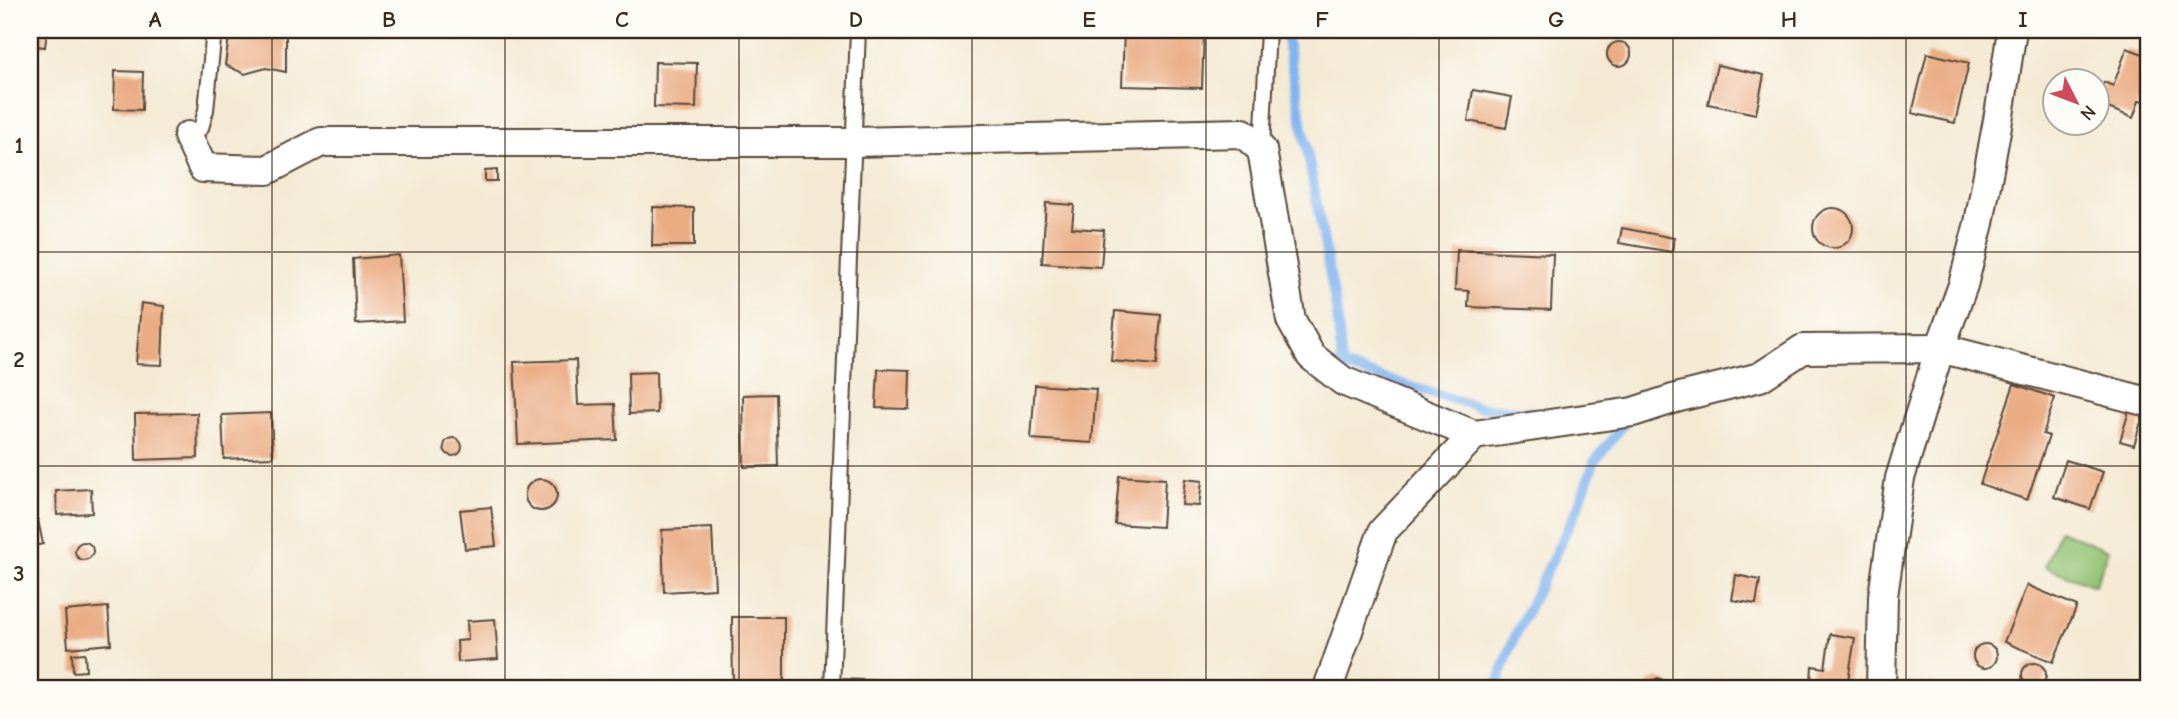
<svg xmlns="http://www.w3.org/2000/svg" width="2178" height="718" font-family="'Comic Neue',sans-serif">
<style>
.green{fill:#92c373;stroke:#667648;stroke-width:2}
.lines{fill:none;stroke-linecap:round;stroke-linejoin:round}
.stream{stroke:#81b5ef;stroke-width:10}
.building{fill:#eaac83}
.lane-casing{stroke:#574739;stroke-width:18}
.street-casing{stroke:#574739;stroke-width:32}
.lane{stroke:#fff;stroke-width:14}
.street{stroke:#fff;stroke-width:28}
.grid{fill:none;stroke:#3b2a1e;stroke-width:2;stroke-opacity:0.55}
.neatline{fill:none;stroke:#3b2a1e;stroke-width:2.5}
.grid-label{font-size:23px;text-anchor:middle;font-weight:bold;fill:#3b2a1e}
</style>
<rect width="100%" height="100%" fill="#fdfcf7"/>
<filter id="ink" filterUnits="userSpaceOnUse"><feTurbulence type="fractalNoise" baseFrequency=".0143" numOctaves="2"/><feDisplacementMap in="SourceGraphic" scale="14" xChannelSelector="R" yChannelSelector="G"/><feConvolveMatrix kernelMatrix="1 2 1 2 8 2 1 2 1" color-interpolation-filters="sRGB"/></filter>
<filter id="wash" filterUnits="userSpaceOnUse"><feTurbulence type="fractalNoise" baseFrequency=".00686" numOctaves="4" result="noise"/><feDisplacementMap in="SourceGraphic" scale="28" xChannelSelector="R" yChannelSelector="G"/><feGaussianBlur stdDeviation="1.57" result="paint"/><feColorMatrix in="noise" values="0 0 0 0 0 0 0 0 0 0 0 0 0 0 0 0 0 1.4 0 .05"/><feComposite in="paint" operator="in"/></filter>
<g filter="url(#wash)">
<rect width="100%" height="100%" fill="#f4ead4"/>
<path class="green" d="M2059,530L2109,550L2095,586L2045,567Z"/>
<g class="lines">
<g class="stream">
<path d="M1285,30L1337,313L1342,366L1479,407L1545,414"/>
<path d="M1496,688L1515,636L1578,507L1594,462L1628,419"/>
</g>
</g>
<g id="blocks">
<g class="building">
<path d="M30,30H47L45,47L30,45Z"/>
<path d="M230,30H286V72L266,68L245,74L225,65Z"/>
<path d="M1124,30H1204L1202,88L1122,86Z"/>
<circle cx="1619" cy="54" r="12"/>
<path d="M2127,48L2148,56V101H2139L2133,118L2098,104V97L2104,82L2113,86Z"/>
<path d="M1927,53L1969,63L1955,123L1912,113Z"/>
<path d="M655,62L697,63L696,108L654,107Z"/>
<path d="M1717,65L1764,75L1756,114L1708,104Z"/>
<path d="M115,71L143,72L142,110L114,109Z"/>
<path d="M1473,90L1512,97L1506,128L1468,121Z"/>
<path d="M497,170V181H485V171Z"/>
<path d="M1046,203L1074,205L1072,228L1104,230L1101,267L1042,263Z"/>
<path d="M653,207L694,208V246H652Z"/>
<circle cx="1833" cy="228" r="20"/>
<path d="M1622,228L1674,238L1672,252L1619,243Z"/>
<path d="M1457,250L1553,254L1551,310L1468,307L1469,291L1455,290Z"/>
<path d="M399,255L403,321L356,324L353,259Z"/>
<path d="M141,303L164,306L162,365L136,364Z"/>
<path d="M1115,311L1161,315L1157,365L1111,361Z"/>
<path d="M576,360L578,405L615,404L617,440L518,444L514,362Z"/>
<path d="M878,369L910,370L909,409L876,408Z"/>
<path d="M656,372L657,413L629,414L628,373Z"/>
<path d="M2014,384L2055,398L2043,434L2049,436L2027,500L1980,484Z"/>
<path d="M1035,385L1096,389L1092,443L1031,439Z"/>
<path d="M776,394L778,466L744,467L743,395Z"/>
<path d="M2130,408L2144,412L2134,445L2120,441Z"/>
<path d="M197,413L198,458L136,460L135,414Z"/>
<path d="M271,413L273,457L224,459L222,415Z"/>
<circle cx="453" cy="447" r="9"/>
<path d="M2066,460L2103,472L2090,509L2054,497Z"/>
<path d="M1119,476L1165,479L1162,527L1115,524Z"/>
<circle cx="541" cy="495" r="16"/>
<path d="M1185,479L1202,481L1199,506L1182,505Z"/>
<path d="M91,489L92,513L57,515L56,491Z"/>
<path d="M491,507L496,546L465,549L460,510Z"/>
<path d="M38,520L43,544L30,547V522Z"/>
<path d="M712,528L715,589L664,592L662,530Z"/>
<circle cx="84" cy="551" r="9"/>
<path d="M1736,575L1760,580L1756,604L1732,600Z"/>
<path d="M2027,585L2077,606L2053,662L2004,642Z"/>
<path d="M108,607L111,644L68,648L65,611Z"/>
<path d="M732,617H784V688H733Z"/>
<path d="M495,619L498,659L458,662L457,641L468,640L467,621Z"/>
<path d="M1830,634L1855,638L1847,686L1811,681L1812,666L1825,668Z"/>
<circle cx="1985" cy="656" r="12"/>
<path d="M85,653L86,671L73,672L72,654Z"/>
<circle cx="2034" cy="675" r="12"/>
<path d="M1658,678L1667,682L1670,688H1646L1649,682Z"/>
<path d="M842,679L929,683V688H841Z"/>
</g>
</g>
</g>
<g filter="url(#ink)">
<use href="#blocks" fill-opacity="0" stroke="#574739" stroke-width="2"/>
<g class="lines">
<defs>
<g id="lane">
<path d="M188,136L201,128L206,110L214,30"/>
<path d="M1262,148L1268,30"/>
<path d="M832,688L858,30"/>
</g>
<g id="street">
<path d="M188,136L203,168L267,170L321,142H852L1243,133L1262,150L1291,320L1311,356L1343,381L1474,435L1633,412L1676,398L1760,377L1803,349L1940,348L2148,402"/>
<path d="M1328,688L1383,531L1474,435"/>
<path d="M1881,688L1883,596L1900,478L1940,348L1963,285L1979,223L2000,109L2012,30"/>
</g>
</defs>
<use href="#lane" class="lane-casing"/>
<use href="#street" class="street-casing"/>
<use href="#lane" class="lane"/>
<use href="#street" class="street"/>
</g>
</g>
<path class="grid" d="M272,30V688M505,30V688M739,30V688M972,30V688M1206,30V688M1439,30V688M1673,30V688M1906,30V688M30,252H2148M30,466H2148"/>
<rect width="2178" height="718" fill="none" stroke="#fdfcf7" stroke-width="77"/>
<g transform="translate(2076 102) rotate(132)"><circle r="33" fill="#fdfcf7" stroke="#afa8a0" stroke-width="2"/>
<path d="M0-5L12 26L0 18L-12 26Z" fill="#d1495b"/>
<text y="-10" font-size="19" font-weight="bold" text-anchor="middle" fill="#3b2a1e">N</text>
</g>
<rect x="38" y="38" width="2102" height="642" class="neatline"/>
<g class="grid-label">
<text x="155" y="27">A</text>
<text x="389" y="27">B</text>
<text x="622" y="27">C</text>
<text x="856" y="27">D</text>
<text x="1089" y="27">E</text>
<text x="1322" y="27">F</text>
<text x="1556" y="27">G</text>
<text x="1789" y="27">H</text>
<text x="2023" y="27">I</text>
<text x="19" y="153">1</text>
<text x="19" y="367">2</text>
<text x="19" y="581">3</text>
</g>
</svg>
